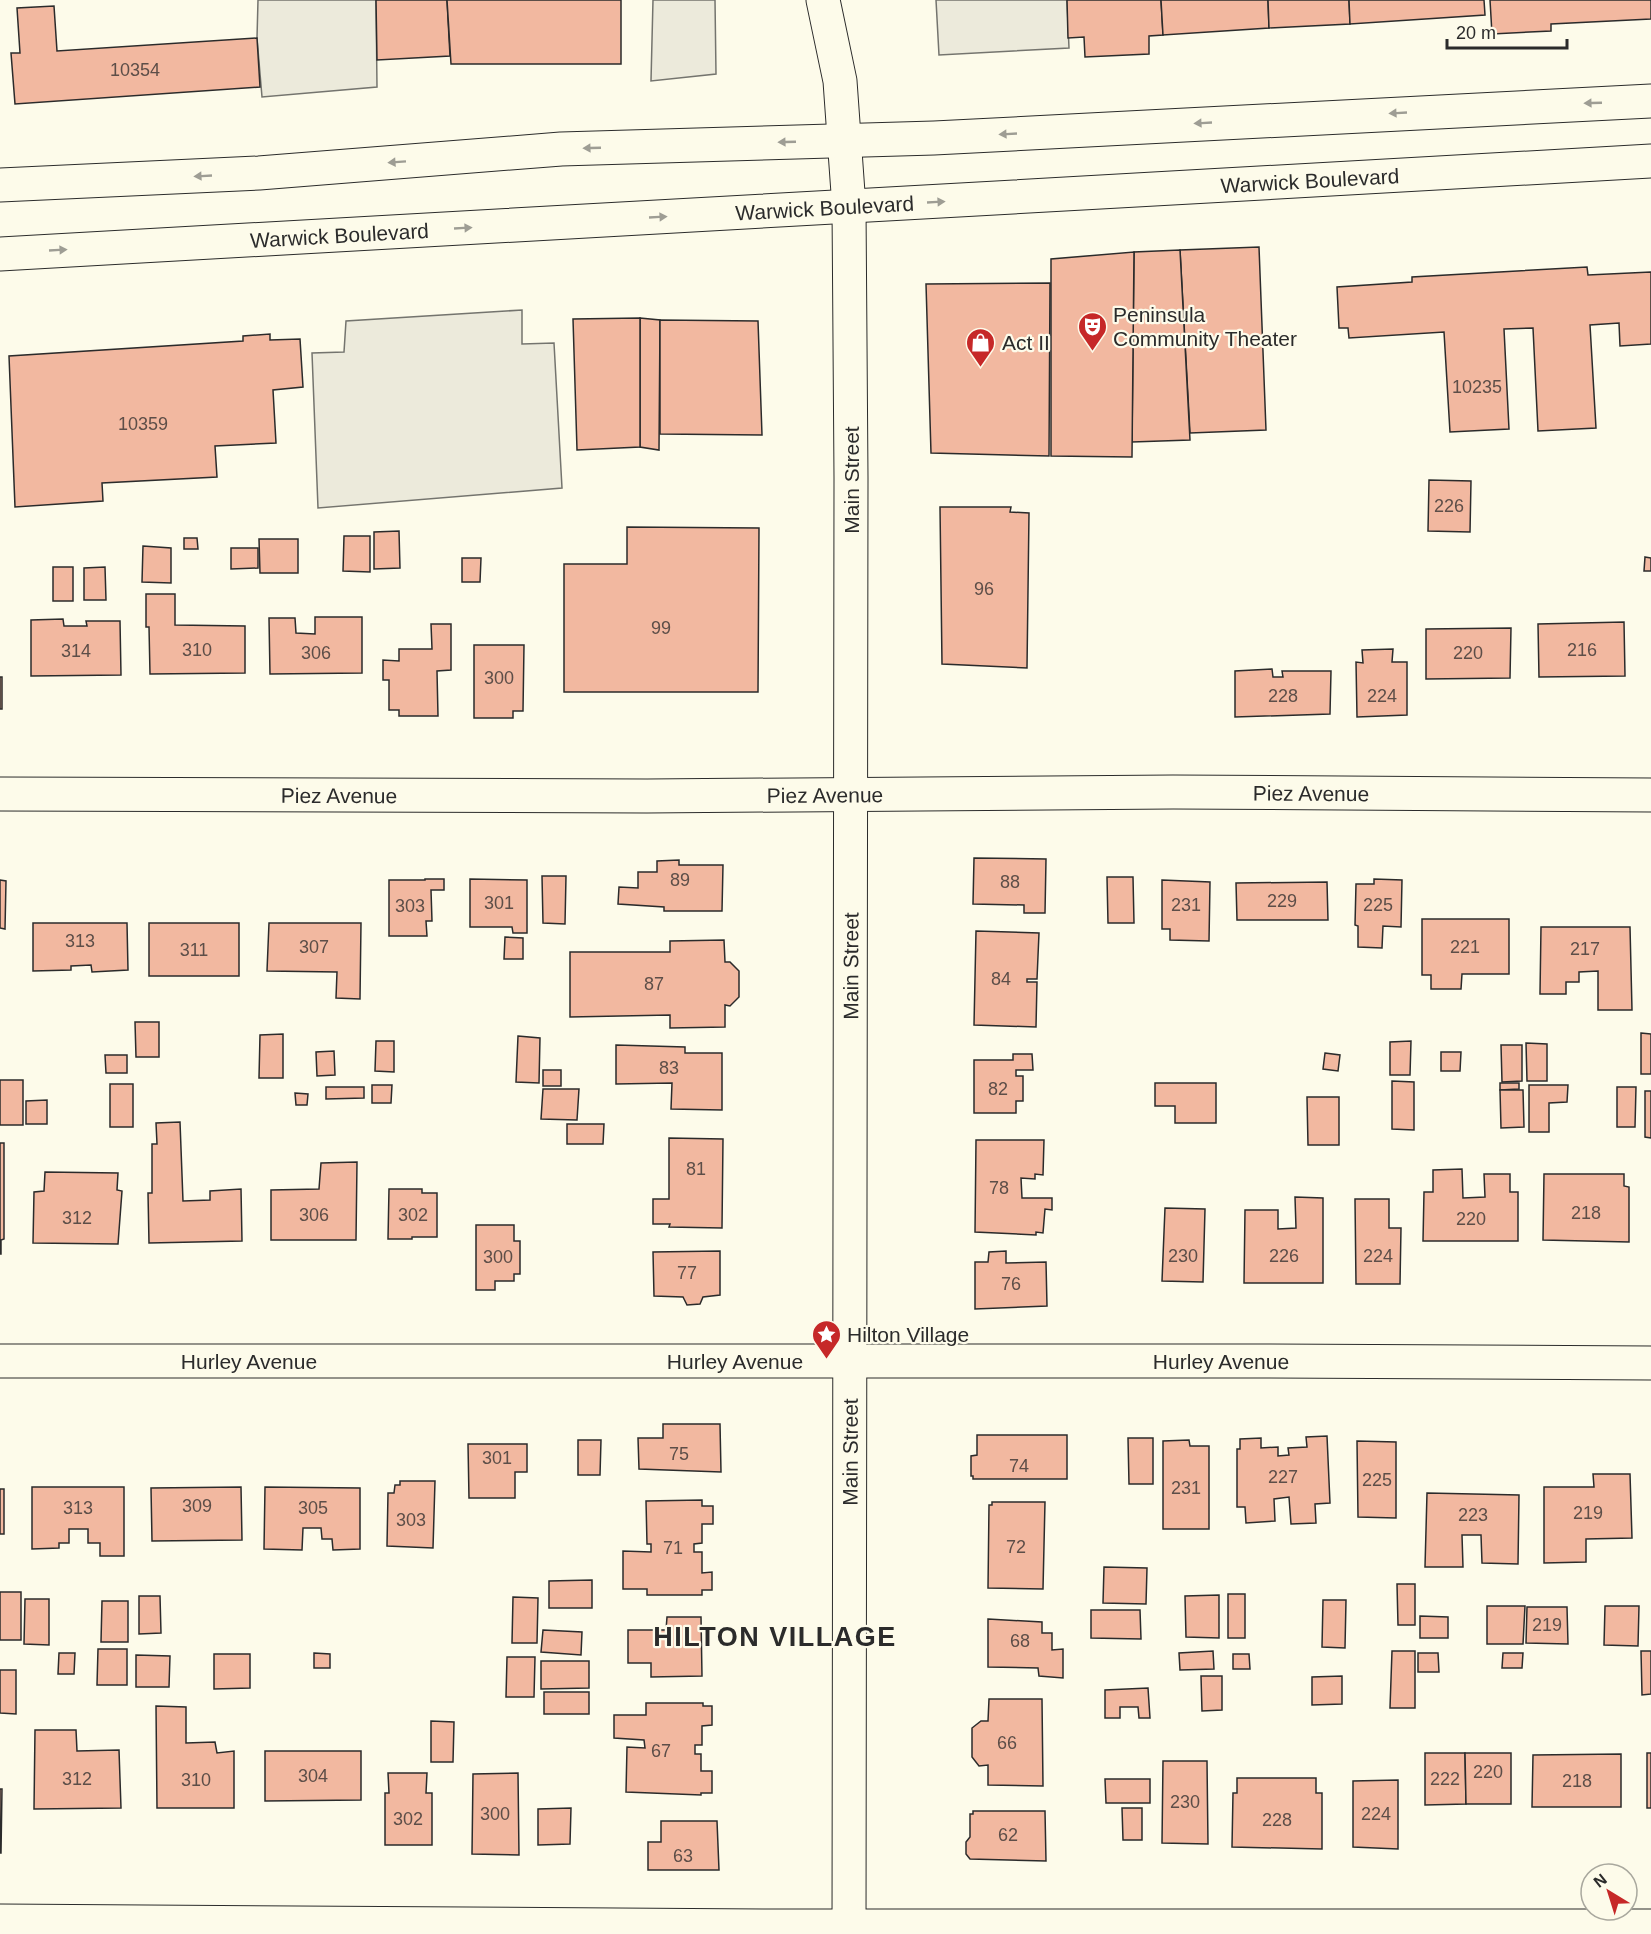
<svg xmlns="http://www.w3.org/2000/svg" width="1651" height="1934" font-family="Helvetica,sans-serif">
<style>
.parking{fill:#eceadb;stroke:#74746e;stroke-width:1.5}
.building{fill:#f2b8a0;stroke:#2b2b2b;stroke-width:1.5}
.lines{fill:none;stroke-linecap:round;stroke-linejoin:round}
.minor-casing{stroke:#2b2b2b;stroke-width:35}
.major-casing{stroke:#2b2b2b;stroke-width:35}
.minor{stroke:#fdfbea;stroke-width:33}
.major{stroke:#fdfbea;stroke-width:33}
.oneway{fill:#9e9d94}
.labels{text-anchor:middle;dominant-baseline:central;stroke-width:4.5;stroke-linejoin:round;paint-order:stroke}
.number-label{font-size:18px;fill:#5d4e48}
.street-label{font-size:21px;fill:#2b2b2b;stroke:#fdfbea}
.poi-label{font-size:21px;fill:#2b2b2b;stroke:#fdfbea;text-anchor:start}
.district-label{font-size:27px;font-weight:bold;letter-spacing:1.5px;fill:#2b2b2b;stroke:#fdfbea}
</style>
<rect width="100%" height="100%" fill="#fdfbea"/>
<g class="parking">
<path d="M258,0H376L377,87L262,97L257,38Z"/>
<path d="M653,0H715L716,74L651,81Z"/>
<path d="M936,0H1067L1069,48L939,55Z"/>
<path d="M522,310V344L554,343L562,488L318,508L312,353L344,352L346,321Z"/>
</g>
<g class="building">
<path d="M376,0H447L450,56L377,60Z"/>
<path d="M447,0H621V64H451Z"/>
<path d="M1067,0H1161L1163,35L1149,36V54L1085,57L1084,37L1068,38Z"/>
<path d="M1161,0H1268L1269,28L1163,35Z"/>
<path d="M1268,0H1349L1350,24L1269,28Z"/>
<path d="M1349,0H1484L1485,15L1350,24Z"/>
<path d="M1490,0H1651V19L1551,24V31L1492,34Z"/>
<path d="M54,6L57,51L257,38L260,87L15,104L11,53H20L17,8Z"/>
<path d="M1259,247L1266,430L1190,433L1180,250Z"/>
<path d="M1180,250L1190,440L1132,442L1134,252Z"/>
<path d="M1134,252L1132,457L1051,456V259Z"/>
<path d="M1587,267L1588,275L1651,272V344L1620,346L1619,323L1590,325L1596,428L1538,431L1533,328L1504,329L1509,429L1450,432L1444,332L1349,338L1348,328H1339L1337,287L1412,282V277Z"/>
<path d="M1050,283L1049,456L931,453L926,284Z"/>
<path d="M640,318L660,320L659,450L640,447Z"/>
<path d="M640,318V447L577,450L573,319Z"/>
<path d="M660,320L758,321L762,435L660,434Z"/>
<path d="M270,334V340L300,339L303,387L273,390L276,443L215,446L217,477L102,483L103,501L15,507L9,356L243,341V336Z"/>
<path d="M1429,480L1471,481L1470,532L1428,531Z"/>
<path d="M940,507H1011L1010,512L1029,513L1027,668L942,664Z"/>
<path d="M627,527L759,528L758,692H564V564H627Z"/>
<path d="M399,531L400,568L374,569V532Z"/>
<path d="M344,536H370V572L343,571Z"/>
<path d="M184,538H197L198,549H184Z"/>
<path d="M259,539H298V573H260Z"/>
<path d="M143,546L171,548V583L142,582Z"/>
<path d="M231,548H258V568L231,569Z"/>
<path d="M1645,557L1651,558V571H1644Z"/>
<path d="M462,558H481L480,582H462Z"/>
<rect x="53" y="567" width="20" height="34"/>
<path d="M105,567L106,600H84V568Z"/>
<path d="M146,594H175V625L245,626V673L150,674L149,627H146Z"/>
<path d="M315,617H362V673L270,674L269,618H295L296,633L315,634Z"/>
<path d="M63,619L64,626H87L86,621H120L121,675L31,676V620Z"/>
<path d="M1624,622L1625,676L1539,677L1538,624Z"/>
<path d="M431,624H451V670L437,671L438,716H399V710H389V680H383V660L399,661V649H432Z"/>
<path d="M1511,628L1510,678L1426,679V629Z"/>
<path d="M474,645H524L523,711H513V718H474Z"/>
<path d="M1393,649L1392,662H1407V715L1357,717L1356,662L1363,663L1362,650Z"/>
<path d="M1272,669L1273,677H1283L1282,671H1331L1330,714L1235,717V671Z"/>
<rect x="0" y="677" width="2" height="32"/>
<path d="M974,858L1046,859L1045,913H1024V905L973,904Z"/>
<path d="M679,860V865H723L722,911H664V907L618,904L619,887L638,888V872H657V861Z"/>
<path d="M542,876H566L565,924L543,923Z"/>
<path d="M1107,877H1133L1134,923H1108Z"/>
<path d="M425,879H444V890H431L432,921H426L427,936H389V880H425Z"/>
<path d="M470,879L527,880V933H513L512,927H470Z"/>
<path d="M1374,879L1402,880L1401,927L1383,926L1382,948L1358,947V926L1355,925L1356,884H1374Z"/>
<path d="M0,880L6,881L5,929L0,928Z"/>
<path d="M1162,880L1210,882L1209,941L1170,940V929H1162Z"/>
<path d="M1327,882L1328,920H1237L1236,883Z"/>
<path d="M1422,919H1509V974H1462L1461,989H1431V975H1422Z"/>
<path d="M33,923H127L128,970L92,972L91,965L71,966V970L33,971Z"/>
<rect x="149" y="923" width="90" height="53"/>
<path d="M269,923H361L360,999L336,998L337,972L267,971Z"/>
<path d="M1541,927H1630L1632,1010H1598V971L1579,972V982H1566V994H1540Z"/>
<path d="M976,931L1039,933L1037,979H1027V982H1037L1036,1027L974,1025Z"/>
<path d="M505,937L523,938V959H504Z"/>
<path d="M724,940L725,962H730L739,971V997L730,1006L725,1005V1027L670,1028V1015L570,1017V952H670V941Z"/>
<path d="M135,1022H159V1057H136Z"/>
<path d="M1641,1033L1651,1034V1074H1641Z"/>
<path d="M283,1034V1078H259L260,1035Z"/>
<path d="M518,1036L540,1038L539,1083L516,1082Z"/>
<path d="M376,1041H394V1072L375,1071Z"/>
<path d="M1411,1041L1410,1075H1390V1042Z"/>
<path d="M1526,1043L1547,1044V1081H1527Z"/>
<path d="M616,1045L685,1047V1053H722V1110L671,1109L672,1083L616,1084Z"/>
<path d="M1501,1045H1522V1081L1502,1082Z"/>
<path d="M334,1051L335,1075L317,1076L316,1052Z"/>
<path d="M1441,1052H1461L1460,1071H1441Z"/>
<path d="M1325,1053L1340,1055L1338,1071L1323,1069Z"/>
<path d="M1013,1054H1032L1033,1070H1016V1076H1023V1101H1016V1113H974V1060H1013Z"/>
<path d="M105,1055H127V1073H106Z"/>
<rect x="543" y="1070" width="18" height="16"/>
<rect x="0" y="1080" width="23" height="45"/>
<path d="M1392,1081L1414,1082V1130L1392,1129Z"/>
<path d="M1155,1083H1216V1123H1175V1106H1155Z"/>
<path d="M1500,1083H1519V1089L1500,1090Z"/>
<rect x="110" y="1084" width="23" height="43"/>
<path d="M372,1085H392L391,1103H372Z"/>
<path d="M1529,1085H1568L1567,1102L1549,1103V1132H1529Z"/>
<path d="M326,1087H364V1098L326,1099Z"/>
<path d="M1617,1087H1636L1635,1127H1617Z"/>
<path d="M543,1089H579L577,1120L541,1119Z"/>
<path d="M1500,1090H1523L1524,1127L1501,1128Z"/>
<path d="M1645,1091H1651V1138L1645,1137Z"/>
<path d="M295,1093L308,1094L307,1105H296Z"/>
<path d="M1307,1097H1339V1145H1308Z"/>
<path d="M47,1100V1124H26V1101Z"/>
<path d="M180,1122L183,1201L210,1200V1191L241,1189L242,1241L149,1243L148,1193H152V1144H157L156,1123Z"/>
<path d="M567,1124H604L603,1144H567Z"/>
<path d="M669,1138L723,1139L722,1228L669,1227L670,1224H653V1199H669Z"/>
<path d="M976,1140H1044L1043,1175L1035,1174V1179L1021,1178L1022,1198H1052V1210L1045,1209L1043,1233L1036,1232V1235L975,1232Z"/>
<path d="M0,1143H4V1239L1,1240V1254H0Z"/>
<path d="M357,1162L356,1240H271V1190L319,1189L321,1163Z"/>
<path d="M1462,1169L1463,1198L1485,1197L1484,1174H1510V1192H1518V1241H1423L1424,1192H1433V1170Z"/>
<path d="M45,1172L118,1173L117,1190L122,1191L118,1244L33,1243L34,1192L44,1191Z"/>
<path d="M1544,1174H1624V1186L1629,1187V1242L1543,1240Z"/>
<path d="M389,1189H422V1193H437V1237H412V1239H388Z"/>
<path d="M1295,1197L1323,1198V1283H1244L1245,1210H1278V1229L1296,1228Z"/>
<path d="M1355,1199H1389V1228H1401L1400,1284H1356Z"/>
<path d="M1165,1208L1205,1209L1203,1282L1162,1281Z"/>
<path d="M476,1225H514V1241H520V1274H514V1281H495V1290H476Z"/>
<path d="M720,1251V1295L703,1297L700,1304L687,1305L683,1297L654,1296L653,1252Z"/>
<path d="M1006,1251V1263L1046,1262L1047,1306L975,1309V1262H988L989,1252Z"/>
<path d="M663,1424H720L721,1472L639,1469L638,1438H663Z"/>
<path d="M977,1435H1067V1479H973V1476H971V1456L977,1455Z"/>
<path d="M1327,1436L1330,1503L1315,1504L1316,1523L1291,1524L1289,1497L1274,1499L1275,1521L1246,1523L1245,1507H1237V1449H1240V1439L1261,1438V1448L1278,1447V1456L1289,1455L1288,1448L1307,1447L1306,1437Z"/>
<path d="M1128,1438H1153V1484H1129Z"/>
<path d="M578,1440H601L600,1475H578Z"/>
<path d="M1189,1440L1190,1446H1209V1529H1163V1441Z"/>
<path d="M1357,1441L1396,1442V1518L1358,1517Z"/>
<path d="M468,1444H527V1472H515V1498H469Z"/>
<path d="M1593,1474H1630L1632,1538L1586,1539V1562L1544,1563V1487H1594Z"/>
<path d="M400,1481H435L433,1548L387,1546L388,1493H394L395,1485H400Z"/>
<path d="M32,1487H124V1556H100V1543H88V1529H69V1543H59V1548L32,1549Z"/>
<path d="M241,1487L242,1540L152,1541L151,1488Z"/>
<path d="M265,1487L360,1488V1549L333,1550L332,1539H322L321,1528H303L302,1550L264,1549Z"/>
<rect x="0" y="1489" width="4" height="45"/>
<path d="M1427,1493L1519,1495L1518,1564L1482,1563L1481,1535H1462L1463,1567H1425Z"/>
<path d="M702,1500V1506H713V1524H702V1543L694,1544V1552H702V1573L712,1572V1590H702V1595H647V1589H623V1551L651,1552V1544H647L646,1501Z"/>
<path d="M992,1502H1045L1043,1589L988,1588L989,1505H992Z"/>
<path d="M1104,1567L1147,1568L1146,1604L1103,1603Z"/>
<path d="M592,1580V1608H549V1581Z"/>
<path d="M1397,1584H1415V1625H1398Z"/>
<rect x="0" y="1592" width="21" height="48"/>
<rect x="1228" y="1594" width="17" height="44"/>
<path d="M1219,1595V1638L1186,1637L1185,1596Z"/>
<path d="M139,1596H160L161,1633L139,1634Z"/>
<path d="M513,1597L538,1598L537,1643H512Z"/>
<path d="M25,1599H49V1645L24,1644Z"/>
<path d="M1323,1600H1346L1345,1648L1322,1647Z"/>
<path d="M102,1601H128V1642H101Z"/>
<path d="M1487,1606H1525L1523,1644H1487Z"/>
<path d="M1605,1606H1639L1638,1646L1604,1645Z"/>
<path d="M1527,1607H1567L1568,1644L1526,1643Z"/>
<path d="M1091,1610H1140L1141,1639L1091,1638Z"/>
<path d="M1420,1616L1448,1617V1638H1420Z"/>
<path d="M667,1617H701L702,1676L651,1677V1663H628V1630H666Z"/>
<path d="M988,1619L1042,1622V1633H1052V1650L1063,1649V1678L1039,1676L1038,1668L988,1667Z"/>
<path d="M543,1630L582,1632L581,1655L541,1652Z"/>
<path d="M98,1649H127V1685H97Z"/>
<path d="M1213,1651L1214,1669L1180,1670L1179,1653Z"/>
<path d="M1392,1651H1415V1708H1390Z"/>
<path d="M1641,1651H1651V1694L1642,1695Z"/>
<path d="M59,1653H75L74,1674H58Z"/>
<path d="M314,1653L330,1654V1668H314Z"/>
<path d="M1418,1653H1438L1439,1672H1418Z"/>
<path d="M1503,1653H1523L1522,1668H1502Z"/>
<path d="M214,1654H250V1688L214,1689Z"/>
<path d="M1233,1654H1249L1250,1669H1233Z"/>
<path d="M136,1655L170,1656L169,1687H136Z"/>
<path d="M507,1657H535L534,1697H506Z"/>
<path d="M541,1661H589V1688L541,1689Z"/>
<path d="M0,1670H16V1714L0,1713Z"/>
<path d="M1201,1676H1222V1710L1202,1711Z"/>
<path d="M1342,1676V1704L1312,1705V1677Z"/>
<path d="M1148,1688L1150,1718H1139L1138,1707H1120V1718H1105V1690Z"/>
<rect x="544" y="1692" width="45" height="22"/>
<path d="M989,1699H1042L1043,1786L988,1785V1765L979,1766L972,1757V1728L981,1721H988Z"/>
<path d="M646,1703H703V1706H712V1725L702,1726V1745H695V1754H701V1771H712V1793H701V1795L626,1792L627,1747L645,1748L644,1740L614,1738V1715H646Z"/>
<path d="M156,1706L186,1707V1743L215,1742L217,1753L234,1751V1808H157Z"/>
<path d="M431,1721L454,1722L453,1762H431Z"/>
<path d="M35,1730H76L77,1751L119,1750L121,1808L34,1809Z"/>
<path d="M265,1751H361V1800L265,1801Z"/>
<path d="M1425,1753H1465L1466,1804L1425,1805Z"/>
<path d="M1465,1753H1511V1804H1466Z"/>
<rect x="1647" y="1753" width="4" height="55"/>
<path d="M1621,1754V1807H1532L1533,1755Z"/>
<path d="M1163,1761H1207L1208,1844L1162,1843Z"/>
<path d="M388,1773H427L426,1793H432V1845H385V1793H389Z"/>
<path d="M518,1773L519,1855L472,1854L473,1774Z"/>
<path d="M1237,1778H1316V1793H1322V1849L1232,1847L1233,1793H1237Z"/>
<path d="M1105,1779H1150V1803H1106Z"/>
<path d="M1398,1780V1849L1353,1847V1781Z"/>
<path d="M0,1789H2L1,1853H0Z"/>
<path d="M571,1808L570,1844L538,1845V1809Z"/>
<path d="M1122,1808H1142V1840H1123Z"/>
<path d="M973,1811H1045L1046,1861L970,1859L966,1854V1842L970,1837V1814H973Z"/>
<path d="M661,1821H717L719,1870H648V1842H661Z"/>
</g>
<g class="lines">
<defs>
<g id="minor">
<path id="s1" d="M0,794L647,796L1173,792L1651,795"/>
<path id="s2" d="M0,1361H1258L1651,1363"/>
<path d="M0,1921L763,1926H1651"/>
<path id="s3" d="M849,1934L851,478L849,207"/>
</g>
<g id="major">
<path d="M823,0L840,81L849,207"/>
<path d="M0,185L259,173L561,149L934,138L1651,101"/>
<path id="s4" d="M0,254L1651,161"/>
</g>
</defs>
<use href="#minor" class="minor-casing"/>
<use href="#major" class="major-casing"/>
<use href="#minor" class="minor"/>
<use href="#major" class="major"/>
</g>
<defs><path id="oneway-solid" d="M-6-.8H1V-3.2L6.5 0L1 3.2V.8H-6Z" transform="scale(1.5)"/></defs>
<g class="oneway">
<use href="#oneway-solid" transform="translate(1593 103) rotate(178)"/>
<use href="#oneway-solid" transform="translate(1398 113) rotate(177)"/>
<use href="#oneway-solid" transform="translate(1203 123) rotate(177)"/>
<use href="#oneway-solid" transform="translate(1008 134) rotate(177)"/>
<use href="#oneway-solid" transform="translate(787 142) rotate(178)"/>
<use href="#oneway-solid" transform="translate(592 148) rotate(178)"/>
<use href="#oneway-solid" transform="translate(397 162) rotate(176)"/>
<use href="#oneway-solid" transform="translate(203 176) rotate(177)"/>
<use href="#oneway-solid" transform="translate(936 202) rotate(-3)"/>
<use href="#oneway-solid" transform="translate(658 217) rotate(-3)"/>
<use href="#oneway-solid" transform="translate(463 228) rotate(-3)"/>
<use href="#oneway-solid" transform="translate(58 250) rotate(-3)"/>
</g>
<defs>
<symbol id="theatre-pin" viewBox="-11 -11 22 30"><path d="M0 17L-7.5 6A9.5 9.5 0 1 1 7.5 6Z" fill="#c62828" stroke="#fdfbea"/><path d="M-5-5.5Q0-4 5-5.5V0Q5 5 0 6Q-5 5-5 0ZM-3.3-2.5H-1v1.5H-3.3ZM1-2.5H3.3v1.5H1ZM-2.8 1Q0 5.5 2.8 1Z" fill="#fff"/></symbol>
<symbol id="shop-pin" viewBox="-11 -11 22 30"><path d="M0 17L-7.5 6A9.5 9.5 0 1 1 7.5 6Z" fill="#c62828" stroke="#fdfbea"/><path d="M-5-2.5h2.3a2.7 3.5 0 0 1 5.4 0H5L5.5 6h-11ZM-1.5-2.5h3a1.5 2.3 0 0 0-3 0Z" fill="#fff"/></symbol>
<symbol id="sight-pin" viewBox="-11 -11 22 30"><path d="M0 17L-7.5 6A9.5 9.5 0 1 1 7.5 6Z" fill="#c62828" stroke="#fdfbea"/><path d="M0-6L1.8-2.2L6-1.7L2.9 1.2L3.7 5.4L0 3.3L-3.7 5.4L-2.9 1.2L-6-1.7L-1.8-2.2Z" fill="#fff"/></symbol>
</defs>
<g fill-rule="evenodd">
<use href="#theatre-pin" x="1076" y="310" width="33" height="45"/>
<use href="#shop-pin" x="964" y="326" width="33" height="45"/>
<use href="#sight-pin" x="810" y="1318" width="33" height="45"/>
</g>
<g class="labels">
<g class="number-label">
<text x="135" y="70">10354</text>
<text x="1477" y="387">10235</text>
<text x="143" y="424">10359</text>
<text x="1449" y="506">226</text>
<text x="984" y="589">96</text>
<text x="661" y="628">99</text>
<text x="197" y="650">310</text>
<text x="1582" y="650">216</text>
<text x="76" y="651">314</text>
<text x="316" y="653">306</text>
<text x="1468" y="653">220</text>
<text x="499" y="678">300</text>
<text x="1283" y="696">228</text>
<text x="1382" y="696">224</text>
<text x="680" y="880">89</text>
<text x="1010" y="882">88</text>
<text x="1282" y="901">229</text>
<text x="499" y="903">301</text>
<text x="1186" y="905">231</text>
<text x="1378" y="905">225</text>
<text x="410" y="906">303</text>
<text x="80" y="941">313</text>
<text x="314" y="947">307</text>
<text x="1465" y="947">221</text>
<text x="1585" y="949">217</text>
<text x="194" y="950">311</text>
<text x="1001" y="979">84</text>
<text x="654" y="984">87</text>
<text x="669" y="1068">83</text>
<text x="998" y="1089">82</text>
<text x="696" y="1169">81</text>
<text x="999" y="1188">78</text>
<text x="1586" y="1213">218</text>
<text x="314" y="1215">306</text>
<text x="413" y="1215">302</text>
<text x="77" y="1218">312</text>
<text x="1471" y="1219">220</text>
<text x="1183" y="1256">230</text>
<text x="1284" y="1256">226</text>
<text x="1378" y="1256">224</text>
<text x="498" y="1257">300</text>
<text x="687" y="1273">77</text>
<text x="1011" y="1284">76</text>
<text x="679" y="1454">75</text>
<text x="497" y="1458">301</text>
<text x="1019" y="1466">74</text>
<text x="1283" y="1477">227</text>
<text x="1377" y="1480">225</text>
<text x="1186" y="1488">231</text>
<text x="197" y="1506">309</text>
<text x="78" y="1508">313</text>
<text x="313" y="1508">305</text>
<text x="1588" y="1513">219</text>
<text x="1473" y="1515">223</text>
<text x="411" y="1520">303</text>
<text x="1016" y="1547">72</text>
<text x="673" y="1548">71</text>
<text x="1547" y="1625">219</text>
<text x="1020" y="1641">68</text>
<text x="1007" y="1743">66</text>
<text x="661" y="1751">67</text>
<text x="1488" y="1772">220</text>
<text x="313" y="1776">304</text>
<text x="77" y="1779">312</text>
<text x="1445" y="1779">222</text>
<text x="196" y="1780">310</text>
<text x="1577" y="1781">218</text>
<text x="1185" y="1802">230</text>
<text x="495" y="1814">300</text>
<text x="1376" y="1814">224</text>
<text x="408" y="1819">302</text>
<text x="1277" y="1820">228</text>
<text x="1008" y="1835">62</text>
<text x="683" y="1856">63</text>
</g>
<g class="street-label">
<text stroke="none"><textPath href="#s4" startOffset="1312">Warwick Boulevard</textPath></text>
<text stroke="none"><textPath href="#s4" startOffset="826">Warwick Boulevard</textPath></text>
<text stroke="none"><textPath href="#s4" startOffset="340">Warwick Boulevard</textPath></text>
<text transform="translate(851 480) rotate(-90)">Main Street</text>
<text stroke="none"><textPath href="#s1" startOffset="1311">Piez Avenue</textPath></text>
<text stroke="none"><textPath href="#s1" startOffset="339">Piez Avenue</textPath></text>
<text stroke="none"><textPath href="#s1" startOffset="825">Piez Avenue</textPath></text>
<text stroke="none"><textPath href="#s3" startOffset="968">Main Street</textPath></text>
<text stroke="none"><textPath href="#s2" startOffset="249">Hurley Avenue</textPath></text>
<text stroke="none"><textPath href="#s2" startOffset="735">Hurley Avenue</textPath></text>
<text stroke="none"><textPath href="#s2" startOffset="1221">Hurley Avenue</textPath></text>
<text stroke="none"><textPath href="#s3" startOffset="482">Main Street</textPath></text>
</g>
<g class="poi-label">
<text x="1113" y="314">Peninsula<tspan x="1113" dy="24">Community Theater</tspan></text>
<text x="1002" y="342">Act II</text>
<text x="847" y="1334">Hilton Village</text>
</g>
<g class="district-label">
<text x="775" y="1637">HILTON VILLAGE</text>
</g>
</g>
<g transform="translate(1609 1892) rotate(322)"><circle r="28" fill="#fdfbea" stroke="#a9a89e" stroke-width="1.5"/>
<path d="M0-4.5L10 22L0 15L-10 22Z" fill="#c62828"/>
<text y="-9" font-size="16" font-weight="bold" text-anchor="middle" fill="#2b2b2b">N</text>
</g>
<path d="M1447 39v9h120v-9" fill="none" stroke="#2b2b2b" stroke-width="3"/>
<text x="1456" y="39" font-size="18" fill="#2b2b2b" stroke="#fdfbea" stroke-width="4.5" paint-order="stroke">20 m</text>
</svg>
